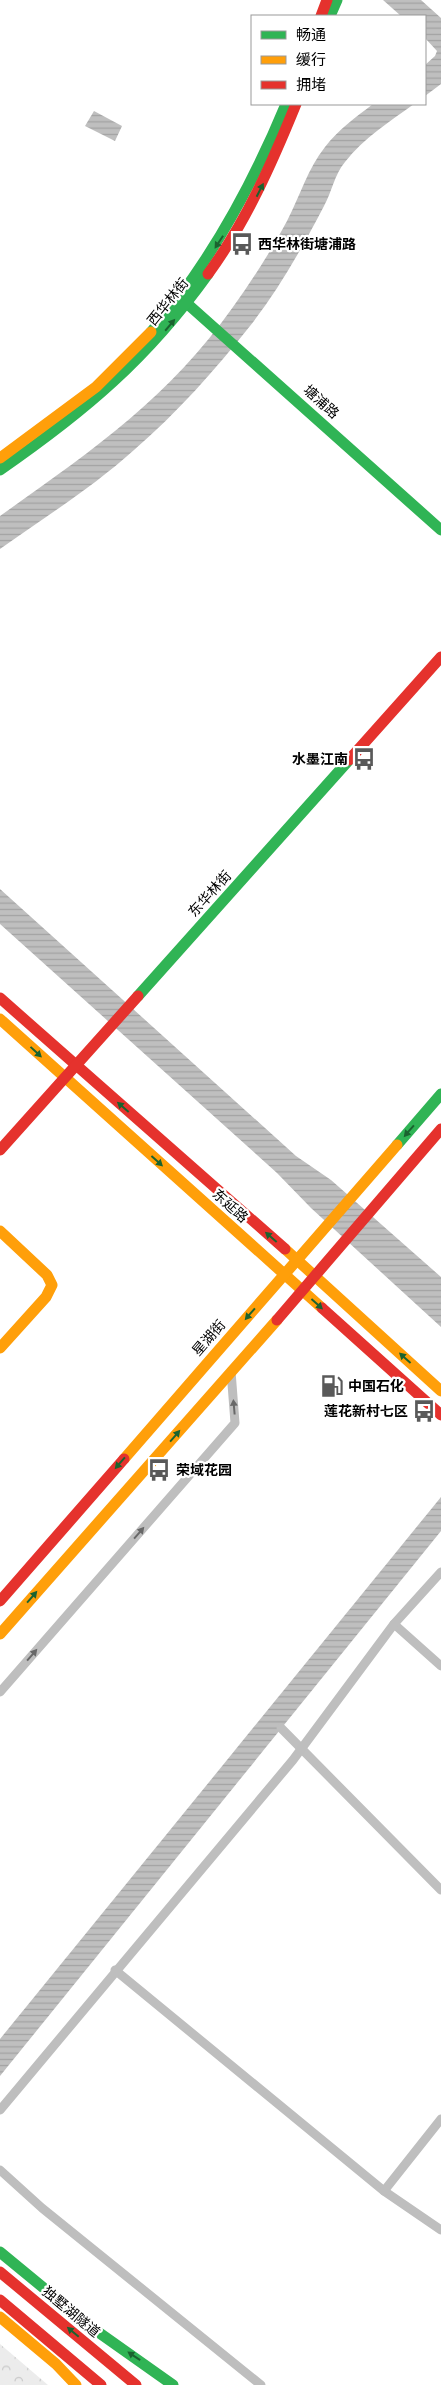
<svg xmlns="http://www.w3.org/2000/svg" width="441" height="2385" font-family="Figtree,'Noto Sans SC',sans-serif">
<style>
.park{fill:url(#park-crowns)}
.water{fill:url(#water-rules)}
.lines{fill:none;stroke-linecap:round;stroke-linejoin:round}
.canal{stroke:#bfbfbf;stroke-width:9}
.street{stroke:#bebebe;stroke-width:9}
.fast{stroke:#30b455;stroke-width:11}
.slow{stroke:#ff9f0a;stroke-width:11}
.jam{stroke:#e5322d;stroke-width:11}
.oneway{fill:#1a632f}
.oneway2{fill:#686868}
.labels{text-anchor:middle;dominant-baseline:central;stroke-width:4.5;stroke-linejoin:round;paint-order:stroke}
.poi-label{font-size:14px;font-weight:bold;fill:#000;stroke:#fff;text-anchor:start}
.street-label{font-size:14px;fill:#000;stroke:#fff}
</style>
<defs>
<pattern id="park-crowns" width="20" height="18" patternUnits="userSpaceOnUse" patternTransform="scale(1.25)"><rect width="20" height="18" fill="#ececec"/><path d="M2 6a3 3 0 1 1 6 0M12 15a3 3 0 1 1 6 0" fill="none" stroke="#c9c9c9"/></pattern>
<pattern id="water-rules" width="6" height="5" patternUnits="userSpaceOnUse" patternTransform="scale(1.25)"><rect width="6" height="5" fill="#bfbfbf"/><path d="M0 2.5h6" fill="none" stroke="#a2a2a2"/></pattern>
</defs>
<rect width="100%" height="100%" fill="#fff"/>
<path class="park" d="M0,2344L48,2385H0Z"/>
<g class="water">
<path d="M383,0H421L441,18V84L425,96V65L435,56L437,51L425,38V16H401Z"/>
<path d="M373,104H414C389,122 364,138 345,162C334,175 332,192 324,206C302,248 279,289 250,326C215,370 177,413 134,450C93,487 45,517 0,549V516C90,452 168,399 233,307C253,279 271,251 287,221C300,196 308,168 325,147C338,130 356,117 373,104Z"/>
<path d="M94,111L122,126L115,141L85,126Z"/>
<path d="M0,889L296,1156L331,1180L441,1277V1327L311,1208L277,1173L0,924Z"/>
<path d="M441,1497V1531L0,2076V2039Z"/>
</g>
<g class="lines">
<path class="canal" d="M281,1728L441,1890"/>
<g class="street">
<path d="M394,1624L441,1666"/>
<path d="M0,1692L235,1423L231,1371"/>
<path d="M115,1970L384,2191L441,2230"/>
<path d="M0,2110L293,1760L394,1624L441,1572"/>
<path d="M0,2170L42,2208L261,2385"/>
<path d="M384,2191L441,2119"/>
</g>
<g class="fast">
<path d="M330,16L337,0"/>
<path d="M182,299L441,530"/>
<path d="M151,332C210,264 252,186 286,104"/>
<path d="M0,470C85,411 147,359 208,274"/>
<path d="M138,996L349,760"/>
<path d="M397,1145L441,1094"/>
<path d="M0,2252L91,2327L173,2385"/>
</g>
<g class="slow">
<path d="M0,458L96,387L151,332"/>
<path d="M0,1019L322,1308"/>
<path d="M0,1231L47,1275L52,1285L46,1297L0,1348"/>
<path d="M285,1249L441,1391"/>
<path d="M124,1459L397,1145"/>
<path d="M0,1634L277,1320"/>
<path d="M0,2317L56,2364L76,2385"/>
</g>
<g class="jam">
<path d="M321,16L327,0"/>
<path d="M208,274C246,222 272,163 296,104"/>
<path d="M349,760L441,657"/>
<path d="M0,998L285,1249"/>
<path d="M0,1150L138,996"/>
<path d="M322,1308L441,1415"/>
<path d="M277,1320L441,1129"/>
<path d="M0,1601L124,1459"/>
<path d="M0,2272L136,2385"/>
<path d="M0,2300L101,2385"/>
</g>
</g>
<defs><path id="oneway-solid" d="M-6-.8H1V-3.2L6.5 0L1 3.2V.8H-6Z" transform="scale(1.25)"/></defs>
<g class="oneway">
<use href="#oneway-solid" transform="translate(260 190) rotate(-63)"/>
<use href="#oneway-solid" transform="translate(219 242) rotate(123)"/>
<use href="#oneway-solid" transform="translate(170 325) rotate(-50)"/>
<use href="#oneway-solid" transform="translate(36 1052) rotate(43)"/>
<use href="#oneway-solid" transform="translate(123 1107) rotate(-139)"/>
<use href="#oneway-solid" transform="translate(409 1131) rotate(131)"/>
<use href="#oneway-solid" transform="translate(157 1161) rotate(42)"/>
<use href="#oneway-solid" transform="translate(271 1237) rotate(-139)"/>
<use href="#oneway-solid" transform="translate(317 1304) rotate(42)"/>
<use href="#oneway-solid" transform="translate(250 1314) rotate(131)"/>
<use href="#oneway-solid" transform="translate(405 1358) rotate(-138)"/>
<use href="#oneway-solid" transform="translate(175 1436) rotate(-49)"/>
<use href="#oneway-solid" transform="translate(120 1463) rotate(131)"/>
<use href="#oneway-solid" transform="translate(32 1597) rotate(-49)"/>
<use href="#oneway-solid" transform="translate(73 2332) rotate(-140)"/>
<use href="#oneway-solid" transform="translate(134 2356) rotate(-146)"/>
</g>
<g class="oneway2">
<use href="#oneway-solid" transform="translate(234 1407) rotate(-95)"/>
<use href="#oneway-solid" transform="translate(139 1533) rotate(-49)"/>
<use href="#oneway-solid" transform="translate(32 1655) rotate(-49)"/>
</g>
<defs>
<symbol id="bus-bare" viewBox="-9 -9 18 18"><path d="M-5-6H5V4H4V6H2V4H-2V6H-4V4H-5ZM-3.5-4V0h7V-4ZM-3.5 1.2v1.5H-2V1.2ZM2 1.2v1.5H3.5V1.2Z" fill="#595959" stroke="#fff" stroke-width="2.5" paint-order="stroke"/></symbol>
<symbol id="fuel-bare" viewBox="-9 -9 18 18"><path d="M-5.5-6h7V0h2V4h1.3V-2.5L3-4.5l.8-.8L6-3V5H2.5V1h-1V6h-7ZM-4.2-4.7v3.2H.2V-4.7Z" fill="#595959" stroke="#fff" stroke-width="2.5" paint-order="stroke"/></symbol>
</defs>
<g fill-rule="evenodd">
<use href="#bus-bare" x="226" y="228" width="32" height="32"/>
<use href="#bus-bare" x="348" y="743" width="32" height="32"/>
<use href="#fuel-bare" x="316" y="1370" width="32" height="32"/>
<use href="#bus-bare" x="408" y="1395" width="32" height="32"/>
<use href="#bus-bare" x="143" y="1454" width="32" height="32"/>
</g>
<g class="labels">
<g class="poi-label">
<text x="258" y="244">西华林街塘浦路</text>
<text x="348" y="759" text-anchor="end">水墨江南</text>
<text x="348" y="1386">中国石化</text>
<text x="408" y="1411" text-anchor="end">莲花新村七区</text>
<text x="176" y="1470">荣域花园</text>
</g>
<g class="street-label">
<text transform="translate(168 302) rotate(-51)">西华林街</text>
<text transform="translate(321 402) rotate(42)">塘浦路</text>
<text transform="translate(210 894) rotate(-48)">东华林街</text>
<text transform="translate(230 1206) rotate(42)">东延路</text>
<text transform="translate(209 1338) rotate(-49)">星湖街</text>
<text transform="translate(71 2312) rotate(40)">独墅湖隧道</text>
</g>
</g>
<rect x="251" y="15" width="175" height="90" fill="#ffffff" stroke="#999999"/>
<rect x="261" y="31" width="25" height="8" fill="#30b455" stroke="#999999"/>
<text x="296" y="40" font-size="15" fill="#000000">畅通</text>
<rect x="261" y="56" width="25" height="8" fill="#ff9f0a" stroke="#999999"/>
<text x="296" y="65" font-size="15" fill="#000000">缓行</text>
<rect x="261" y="81" width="25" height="8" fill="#e5322d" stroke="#999999"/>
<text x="296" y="90" font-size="15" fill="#000000">拥堵</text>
</svg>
